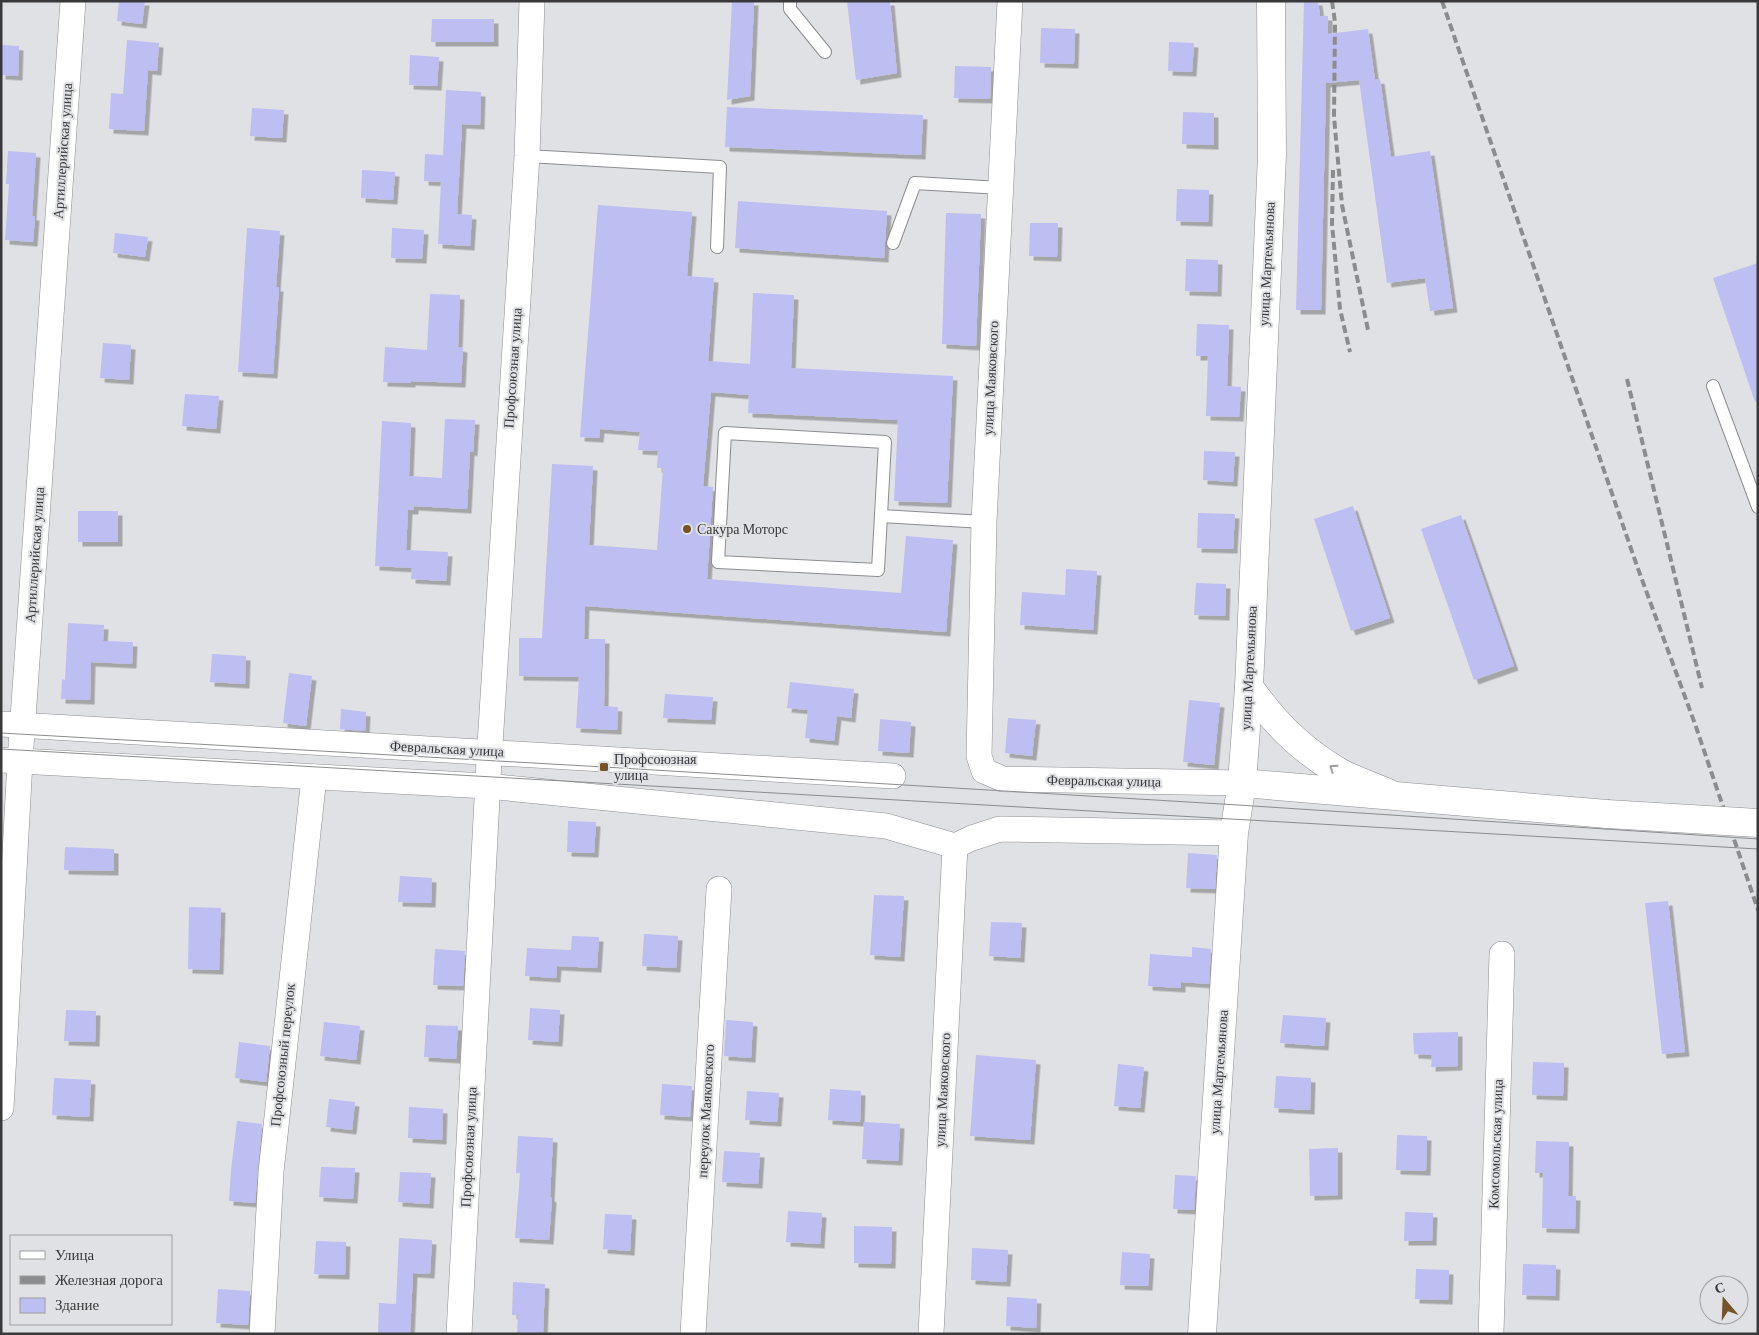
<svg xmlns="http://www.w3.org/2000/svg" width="1759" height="1335" font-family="'Times New Roman',serif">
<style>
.building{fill:#bdbef2;filter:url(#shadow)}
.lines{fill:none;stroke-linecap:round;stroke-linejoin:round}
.service-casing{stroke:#8c8d90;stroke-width:14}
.minor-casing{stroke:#8c8d90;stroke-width:26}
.tertiary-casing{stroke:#8c8d90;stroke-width:29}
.secondary-casing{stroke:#8c8d90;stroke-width:29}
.service{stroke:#fff;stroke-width:12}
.minor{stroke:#fff;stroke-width:25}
.tertiary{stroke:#fff;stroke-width:28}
.secondary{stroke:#fff;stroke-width:28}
.tram{stroke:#8b8c8e;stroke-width:1}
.rail{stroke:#8b8c8e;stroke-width:4;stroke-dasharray:8 4;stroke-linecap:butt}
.secondary-bridge-casing{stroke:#8c8d90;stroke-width:29;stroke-linecap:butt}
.secondary-bridge{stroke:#fff;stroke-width:28}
.oneway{stroke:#9c9c9d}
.poi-dot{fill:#75532b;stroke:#e0e1e4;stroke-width:2}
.labels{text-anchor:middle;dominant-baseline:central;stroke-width:4;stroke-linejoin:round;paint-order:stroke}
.street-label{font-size:14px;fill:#39393b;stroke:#e0e1e4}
.poi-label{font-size:14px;fill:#39393b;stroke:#e0e1e4;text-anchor:start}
</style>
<defs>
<filter id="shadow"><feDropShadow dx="4.5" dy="4.5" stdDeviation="0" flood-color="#0004"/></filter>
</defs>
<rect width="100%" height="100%" fill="#e0e1e4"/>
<g class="building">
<path d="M119,1H145L142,24L117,21Z"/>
<path d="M732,1H754L750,96L727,100Z"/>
<path d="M847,1H890L897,73L856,80Z"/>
<path d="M1304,1H1318L1320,16H1328V34L1368,29L1375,80L1380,79L1391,157L1430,151L1453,308L1430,311L1425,278L1387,283L1359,80L1326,83L1321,310H1296Z"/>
<path d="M432,19H494V42H431Z"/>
<path d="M1041,28L1075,29L1074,64L1040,63Z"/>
<path d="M127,40L159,43L157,71L148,70L144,131L109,129L111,93L123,94Z"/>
<path d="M1169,42L1194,43L1192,72L1168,71Z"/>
<path d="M1,45L19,46L18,76L1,75Z"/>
<path d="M410,55L439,57L437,86L409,85Z"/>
<path d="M955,66L991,67L990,99L954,98Z"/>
<path d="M446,90L481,92L480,125L462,124L457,214L472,215L470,246L438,244L441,182L424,181L425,154L443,155Z"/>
<path d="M727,107L923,115L921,155L725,147Z"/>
<path d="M252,108L284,110L282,138L250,136Z"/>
<path d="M1183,112L1214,113V145L1182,144Z"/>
<path d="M8,151L36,153L32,216H35L33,242L5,240L9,184H6Z"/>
<path d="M362,170L395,172L393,200L361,198Z"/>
<path d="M1177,189L1209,190L1208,222L1176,221Z"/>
<path d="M738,201L887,211L884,258L735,248Z"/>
<path d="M598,205L692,212L687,276L714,278L708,361L750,364L753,293L794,295L791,368L953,376L947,503L894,501L898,420L748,413L749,395L711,392L703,486L713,487L707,579L901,593L906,536L953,540L946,632L585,606L584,639H605L604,706L618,707L617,730L576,728L579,677L519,676V638H542L552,464L593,466L589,545L657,550L663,468H657L658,451L638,450L640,432L600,429L599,438L580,437Z"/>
<path d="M946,213L981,214L976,346L942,344Z"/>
<path d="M1030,223H1058L1057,257L1029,256Z"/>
<path d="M247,228L280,231L276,287H279L273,374L238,372Z"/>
<path d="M392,228L424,230L422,259L391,258Z"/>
<path d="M115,233L148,237L145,257L113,253Z"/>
<path d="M1186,259L1218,260L1217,292L1185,291Z"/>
<path d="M1758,263V401L1755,402L1713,278Z"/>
<path d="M430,294L460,295L458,347L463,348L461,383L411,381V383L383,382L385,347L427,350Z"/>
<path d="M1197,324L1229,325L1227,386L1241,387L1239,417L1206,416L1208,356H1196Z"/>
<path d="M103,343L131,345L129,380L100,378Z"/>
<path d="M185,394L219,396L216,429L182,426Z"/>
<path d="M445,419L475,420L473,452L470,451L467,509L414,506V510H408L406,550L448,552L446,581L411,579L412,568L375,566L382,421L411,423L409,476L442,478Z"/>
<path d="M1204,451L1235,452L1233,482L1203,480Z"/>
<path d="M1353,506L1390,618L1351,631L1314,519Z"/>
<rect x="78" y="511" width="40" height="31"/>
<path d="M1198,513L1235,514L1233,549L1197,548Z"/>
<path d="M1461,515L1514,666L1474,680L1421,529Z"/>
<path d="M1066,569L1097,571L1093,630L1020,625L1022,592L1065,595Z"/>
<path d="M1196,583L1226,584L1225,616L1194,615Z"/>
<path d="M68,623L104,625L103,641L133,642L132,664L91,662L90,700L61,699L62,679L65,680Z"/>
<path d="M212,654L246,656L245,684L210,682Z"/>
<path d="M289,673L312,676L306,726L283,723Z"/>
<path d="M790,682L854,689L851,718L837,716L834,741L805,738L808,710L787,708Z"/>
<path d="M665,694L713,697L711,720L663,718Z"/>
<path d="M1189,700L1220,703L1214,765L1183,762Z"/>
<path d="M341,709L366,712L365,731L340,729Z"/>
<path d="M1008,718L1036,720L1032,756L1005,753Z"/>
<path d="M880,719L911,722L909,753L878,751Z"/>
<path d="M568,821L596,822L594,853L567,852Z"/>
<path d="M65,847L114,849V871L64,870Z"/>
<path d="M1188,853L1217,855L1215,889L1186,888Z"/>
<path d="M400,876L432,878L431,903L398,902Z"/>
<path d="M874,895L904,896L900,957L870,955Z"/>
<path d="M1668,901L1685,1052L1662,1054L1645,903Z"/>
<path d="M189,907L221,908L219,970L188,969Z"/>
<path d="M991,922L1022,923L1020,958L989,956Z"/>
<path d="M644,934L678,936L676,968L642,966Z"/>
<path d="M572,936L599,937L597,968L557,966L556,978L525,976L527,948L571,950Z"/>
<path d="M1192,947L1211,949L1209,984L1181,982V988L1148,986L1150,954L1192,957Z"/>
<path d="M435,949L465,951L463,986L433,985Z"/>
<path d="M530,1008L560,1010L558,1042L528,1040Z"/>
<path d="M66,1010L96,1011L95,1042L64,1041Z"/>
<path d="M1283,1015L1326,1018L1324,1046L1280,1043Z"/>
<path d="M726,1020L753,1022L751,1058L724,1056Z"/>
<path d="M324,1022L360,1026L356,1060L320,1056Z"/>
<path d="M426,1025L458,1026L456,1059L424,1057Z"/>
<path d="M1458,1032V1066L1431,1067L1432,1055L1414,1054L1413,1033Z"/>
<path d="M239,1042L270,1046L266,1082L235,1078Z"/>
<path d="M976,1055L1036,1060L1030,1140L970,1136Z"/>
<path d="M1533,1062L1564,1063L1563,1096L1532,1095Z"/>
<path d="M1118,1064L1144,1067L1140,1108L1114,1106Z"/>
<path d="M1276,1076L1311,1078L1310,1110L1274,1108Z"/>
<path d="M54,1078L91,1080L89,1117L52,1115Z"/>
<path d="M662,1084L692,1086L690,1117L660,1115Z"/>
<path d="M830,1089L861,1091L860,1122L828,1120Z"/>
<path d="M747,1091L779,1093L777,1122L745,1120Z"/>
<path d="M329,1099L355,1102L352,1130L326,1127Z"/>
<path d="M409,1107L443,1109L442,1140L408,1138Z"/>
<path d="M237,1121L262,1124L255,1203L229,1201L231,1170Z"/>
<path d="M864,1122L900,1124L898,1161L862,1159Z"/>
<path d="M1397,1135L1427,1136L1426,1171L1396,1170Z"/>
<path d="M518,1136L553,1138L550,1197L552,1198L549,1240L515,1238L520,1173H516Z"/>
<path d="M1536,1141L1569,1142L1568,1196H1576L1575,1229L1542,1228L1543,1173H1535Z"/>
<path d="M1338,1148V1195L1310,1196L1309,1149Z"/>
<path d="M724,1151L760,1153L758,1184L722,1182Z"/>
<path d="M321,1167L355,1168L353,1199L319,1197Z"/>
<path d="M400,1172L431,1173L429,1204L398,1202Z"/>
<path d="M1175,1175L1196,1176L1194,1210L1173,1209Z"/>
<path d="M788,1211L822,1213L820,1244L786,1242Z"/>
<path d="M1405,1212L1433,1213L1432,1241H1404Z"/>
<path d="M605,1214L632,1215L630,1251L603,1249Z"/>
<path d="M854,1226L892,1227L891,1264L854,1263Z"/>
<path d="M399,1238L432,1240L430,1274L413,1273L410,1334H378L379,1303L396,1304Z"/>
<path d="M316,1241L346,1242L345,1275L314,1274Z"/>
<path d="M972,1248L1008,1250L1006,1282L971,1280Z"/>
<path d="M1122,1252L1150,1254L1148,1286L1120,1285Z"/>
<path d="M1523,1264L1556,1265L1555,1296L1522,1295Z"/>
<path d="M1416,1269L1449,1270L1448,1300L1415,1299Z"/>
<path d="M513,1282L545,1284L543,1334H517L518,1315H512Z"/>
<path d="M218,1289L250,1291L248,1325L216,1323Z"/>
<path d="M1007,1297L1037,1299L1036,1328L1006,1326Z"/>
</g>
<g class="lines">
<defs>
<g id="service">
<path d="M790,1V9L825,52"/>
<path d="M527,156L720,167L717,247"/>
<path d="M893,243L915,183L1001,188"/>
<path d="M1713,386L1758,507"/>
<path d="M725,433L885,442L878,570L718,562Z"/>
<path d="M881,516L984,522"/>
</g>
<g id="minor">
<path d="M1010,1L984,522L979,756L984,771L1003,779L1242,783"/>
<path d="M1,724L893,776"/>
<path d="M1,760L487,786L886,826L955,846L972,838L1000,829L1234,833"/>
<path d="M1,1108L20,761L73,1"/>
<path d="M262,1334L271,1172L314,777"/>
<path d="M459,1334L489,761L527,156L532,1"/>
<path d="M693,1334L719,889"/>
<path d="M931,1334L955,846"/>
<path d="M1491,1334L1502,954"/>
</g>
<g id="tertiary">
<path d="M1249,687C1275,723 1300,749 1339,772C1354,780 1372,786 1388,793"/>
<path d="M1242,783L1249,687L1272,155L1271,1"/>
</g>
<path id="secondary" d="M1202,1334L1234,833L1242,783L1607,814"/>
</defs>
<use href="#service" class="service-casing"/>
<use href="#minor" class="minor-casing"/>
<use href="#tertiary" class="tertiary-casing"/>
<use href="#secondary" class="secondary-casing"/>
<use href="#service" class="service"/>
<use href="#minor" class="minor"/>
<use href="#tertiary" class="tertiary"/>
<use href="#secondary" class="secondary"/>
<g class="tram">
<path d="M1,733L604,767L1238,805L1758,839"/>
<path d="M1,749L1758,849"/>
</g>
<g class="rail">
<path d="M1332,1L1335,22L1334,117L1342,205L1368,330"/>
<path d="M1442,1L1637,566L1695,724L1758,910"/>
<path d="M1333,170L1332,224L1340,309L1350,352"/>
<path d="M1627,379L1702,688"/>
</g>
<defs>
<path id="secondary-bridge" d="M1607,814L1758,823"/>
</defs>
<use href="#secondary-bridge" class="secondary-bridge-casing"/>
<use href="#secondary-bridge" class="secondary-bridge"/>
</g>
<defs><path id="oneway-chevron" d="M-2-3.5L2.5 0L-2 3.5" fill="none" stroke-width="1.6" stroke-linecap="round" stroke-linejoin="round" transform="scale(1.25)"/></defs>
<use class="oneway" href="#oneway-chevron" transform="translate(1333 768) rotate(-146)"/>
<g class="poi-dot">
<circle cx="687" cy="529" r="5"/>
<rect x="599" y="762" width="10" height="10" rx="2.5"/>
</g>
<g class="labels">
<g class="street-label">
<text transform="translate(63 151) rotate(-86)">Артиллерийская улица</text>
<text transform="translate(1267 264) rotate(-87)">улица Мартемьянова</text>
<text transform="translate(513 368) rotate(-86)">Профсоюзная улица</text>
<text transform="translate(991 378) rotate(-87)">улица Маяковского</text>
<text transform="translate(35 555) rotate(-86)">Артиллерийская улица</text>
<text transform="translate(1249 668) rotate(-87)">улица Мартемьянова</text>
<text transform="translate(447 749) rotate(3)">Февральская улица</text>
<text transform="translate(1104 781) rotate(1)">Февральская улица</text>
<text transform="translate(283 1055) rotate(-84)">Профсоюзный переулок</text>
<text transform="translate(1219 1072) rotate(-86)">улица Мартемьянова</text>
<text transform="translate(943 1090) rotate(-87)">улица Маяковского</text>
<text transform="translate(706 1111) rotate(-87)">переулок Маяковского</text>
<text transform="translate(1496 1144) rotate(-88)">Комсомольская улица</text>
<text transform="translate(469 1147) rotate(-87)">Профсоюзная улица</text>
</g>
<g class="poi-label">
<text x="697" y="529">Сакура Моторс</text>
<text x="614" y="759">Профсоюзная<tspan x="614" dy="16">улица</tspan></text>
</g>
</g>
<rect width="1759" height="1335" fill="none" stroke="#39393b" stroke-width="5"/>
<rect x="10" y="1235" width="162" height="90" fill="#e0e1e4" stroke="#9d9ea0"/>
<rect x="20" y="1251" width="25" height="8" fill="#ffffff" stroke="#9d9ea0"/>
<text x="55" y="1260" font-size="15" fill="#39393b">Улица</text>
<rect x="20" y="1276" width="25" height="8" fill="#8b8c8e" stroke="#9d9ea0"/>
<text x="55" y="1285" font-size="15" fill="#39393b">Железная дорога</text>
<rect x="20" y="1298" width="25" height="15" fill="#bdbef2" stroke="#9d9ea0"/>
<text x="55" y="1310" font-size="15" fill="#39393b">Здание</text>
<g transform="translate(1724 1300) rotate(341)"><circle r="24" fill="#e0e1e4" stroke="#9d9ea0"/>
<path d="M0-4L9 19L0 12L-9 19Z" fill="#75532b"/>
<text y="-8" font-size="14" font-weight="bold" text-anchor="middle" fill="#39393b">С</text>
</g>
</svg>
